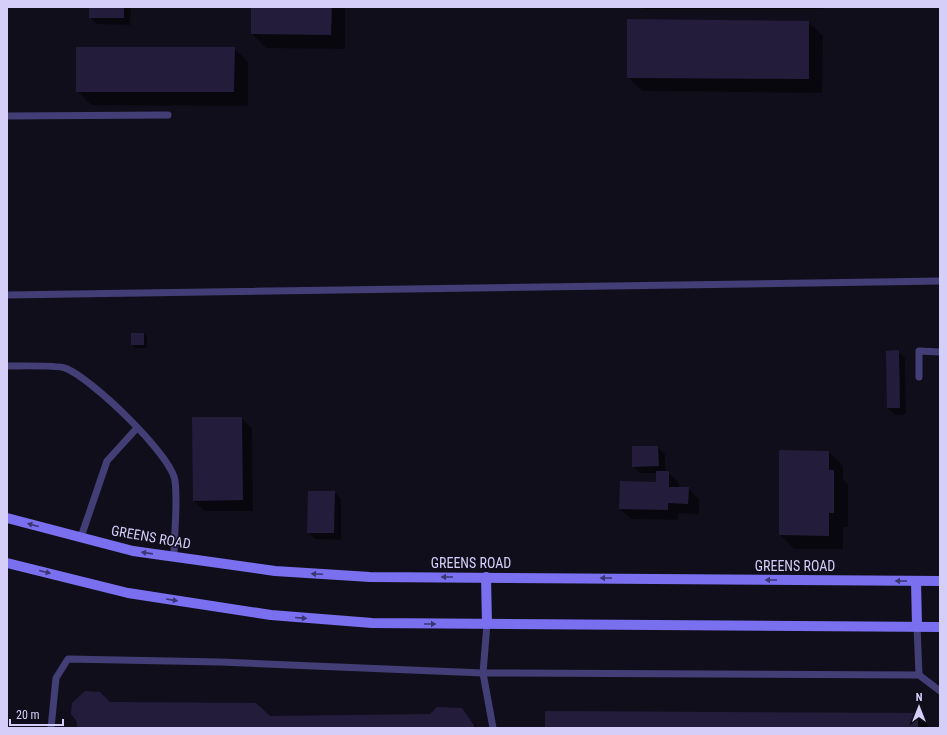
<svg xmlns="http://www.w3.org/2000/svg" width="947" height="735" font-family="'Roboto Condensed',sans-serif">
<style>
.shadow{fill:#0007}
.building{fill:#241c3b}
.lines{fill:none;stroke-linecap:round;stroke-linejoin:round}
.service{stroke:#433e76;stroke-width:7}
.secondary{stroke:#7a70ef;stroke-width:10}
.oneway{fill:#3b3570}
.labels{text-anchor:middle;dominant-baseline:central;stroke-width:3;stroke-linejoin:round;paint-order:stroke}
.street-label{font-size:14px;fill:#d5cef9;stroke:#110e1c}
</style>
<rect width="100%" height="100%" fill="#110e1c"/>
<g class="shadow">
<path d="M90,7H131L130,25L97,24L90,17Z"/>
<path d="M252,7H345V49L266,48L252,34Z"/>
<path d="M640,7H823V9H642Z"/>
<path d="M809,22L823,36L822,93L642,91L628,77Z"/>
<path d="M234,48L248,62V106L91,105L77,91Z"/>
<path d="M132,334H144L147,337V348H135L132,344Z"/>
<path d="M898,351L905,358L906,414L895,415L888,408Z"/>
<path d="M241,418L252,428L253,511H205L194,501Z"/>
<path d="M658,447L665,454V472H668L679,483V488H688L699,499V514L678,513V520L631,519L620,509L657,483V473H640L633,466Z"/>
<path d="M829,452L843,466V479L848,485V527H843V549H794L780,535Z"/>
<path d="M334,492L341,499V540L315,539L308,532Z"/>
<path d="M110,703L270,717L430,715L461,709L478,728H78Z"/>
<path d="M918,714L928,725V728H546Z"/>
</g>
<g class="building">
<rect x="89" y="7" width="35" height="11"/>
<path d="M251,7H332L331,35L251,34Z"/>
<path d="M627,19L809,21V79L627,78Z"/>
<path d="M76,47H235L234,92H76Z"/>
<rect x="131" y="333" width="13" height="12"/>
<path d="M899,350L900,408H887L886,351Z"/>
<path d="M192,417H242L243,500L193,501Z"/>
<path d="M632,446H658L659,466L632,467Z"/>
<path d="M779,450L829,451V470H834V513H829V536L779,535Z"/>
<path d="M656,471H669V487H689L688,504L668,503V510L619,509L620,481L656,482Z"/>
<path d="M308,491H335L334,533H307Z"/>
<path d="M85,691L100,692L110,702L256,703L270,716L430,714L437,707L462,708L474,725V728H77V722L71,714L72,703Z"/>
<path d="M545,711L918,713V728H545Z"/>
</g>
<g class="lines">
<g class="service">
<path d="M7,116L168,115"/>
<path d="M7,295L940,281"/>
<path d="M7,366C18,366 56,365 65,368C90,377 172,455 175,481C178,503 174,533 174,556"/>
<path d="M919,377V351L940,352"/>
<path d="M81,537L107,461L137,428"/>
<path d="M487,624L483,673L493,728"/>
<path d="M919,675L940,691"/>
<path d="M51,728L56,678L68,659L220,662L483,673L919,675L917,626"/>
</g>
<g class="secondary">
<path d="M7,518L133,551L275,571L370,577L940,581"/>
<path d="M7,563L128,593L271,615L372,623L940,627"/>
<path d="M486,577L487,624"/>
<path d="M916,581L917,626"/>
</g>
</g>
<defs><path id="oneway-solid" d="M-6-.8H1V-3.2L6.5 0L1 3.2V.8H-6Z"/></defs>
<g class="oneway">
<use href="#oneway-solid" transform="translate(33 525) rotate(-165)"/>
<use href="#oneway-solid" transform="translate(147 553) rotate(-172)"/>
<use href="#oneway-solid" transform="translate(45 572) rotate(14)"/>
<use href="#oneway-solid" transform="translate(317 574) rotate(-177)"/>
<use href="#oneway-solid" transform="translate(447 577) rotate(-180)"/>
<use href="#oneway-solid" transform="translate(606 578) rotate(-180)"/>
<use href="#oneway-solid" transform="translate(771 580) rotate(-180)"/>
<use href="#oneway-solid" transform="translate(901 581) rotate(-180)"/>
<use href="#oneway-solid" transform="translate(172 600) rotate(9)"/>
<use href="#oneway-solid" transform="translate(301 618) rotate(5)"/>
<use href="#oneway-solid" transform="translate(430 624)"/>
</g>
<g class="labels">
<g class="street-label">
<text transform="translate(151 537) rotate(10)">GREENS ROAD</text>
<text x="471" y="563">GREENS ROAD</text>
<text x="795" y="566">GREENS ROAD</text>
</g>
</g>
<rect width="947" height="735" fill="none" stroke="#d5cef9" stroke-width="16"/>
<g transform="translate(919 707)" stroke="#110e1c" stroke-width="3" paint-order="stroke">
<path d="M0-3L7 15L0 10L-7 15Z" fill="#d5cef9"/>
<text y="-6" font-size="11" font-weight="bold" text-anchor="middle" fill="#d5cef9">N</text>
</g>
<path d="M10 719v6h53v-6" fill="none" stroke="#d5cef9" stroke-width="2"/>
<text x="16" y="719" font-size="12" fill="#d5cef9" stroke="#110e1c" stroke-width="3" paint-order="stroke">20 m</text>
</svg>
